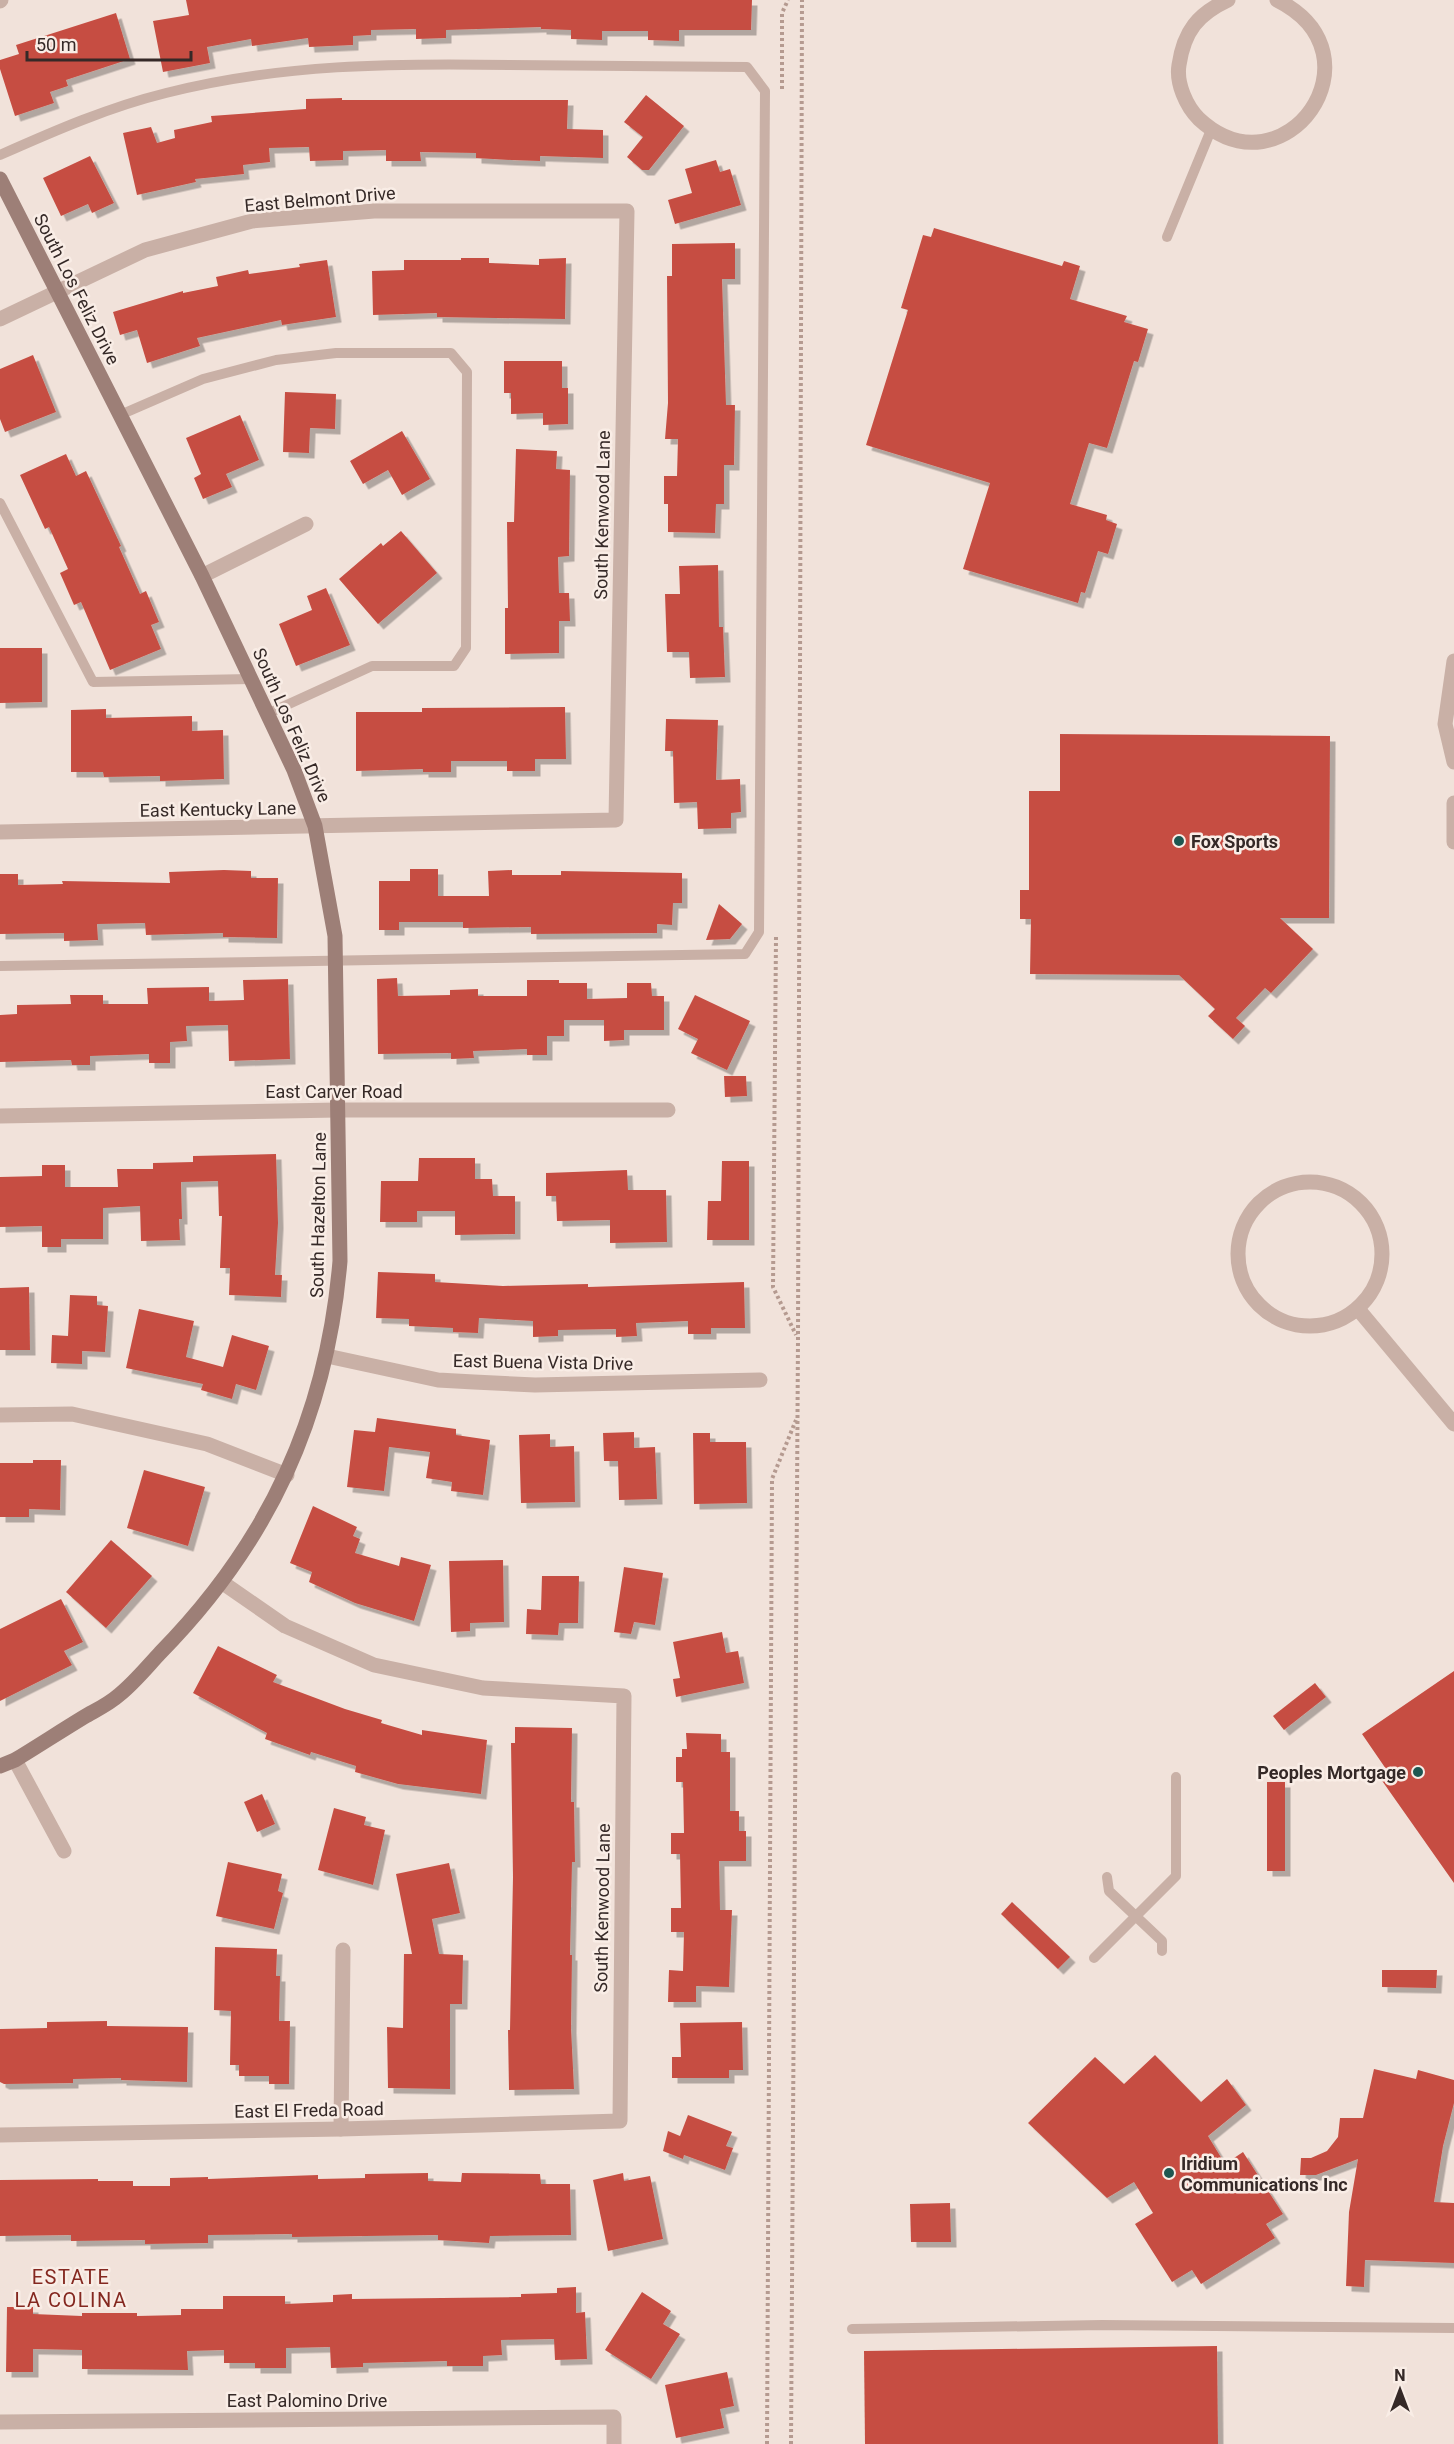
<svg xmlns="http://www.w3.org/2000/svg" width="1454" height="2444" font-family="Roboto,sans-serif">
<style>
.building{fill:#c64e43;filter:url(#shadow)}
.lines{fill:none;stroke-linecap:round;stroke-linejoin:round}
.path{stroke:#b59a90;stroke-width:4;stroke-dasharray:3 3;stroke-linecap:butt}
.lane{stroke:#c9b0a6;stroke-width:10}
.street{stroke:#c9b0a6;stroke-width:15}
.secondary{stroke:#9d7f77;stroke-width:15}
.poi-dot{fill:#1d5751;stroke:#f9ede6;stroke-width:2}
.labels{text-anchor:middle;dominant-baseline:central;stroke-width:5;stroke-linejoin:round;paint-order:stroke}
.street-label{font-size:18px;fill:#352927;stroke:#f9ede6}
.poi-label{font-size:18px;font-weight:bold;fill:#352927;stroke:#f9ede6;text-anchor:start}
.neighbourhood-label{font-size:20px;letter-spacing:1.5px;fill:#842820;stroke:#f9ede6}
</style>
<defs>
<filter id="shadow"><feDropShadow dx="5.5" dy="5.5" stdDeviation="0" flood-color="#0004"/></filter>
</defs>
<rect width="100%" height="100%" fill="#f1e2da"/>
<g class="building">
<path d="M186,0H752L751,30H679V41L648,40V31H602V40L571,39V30L541,29V27L446,30V38L416,39V29L371,30V35L353,36V45L309,47L308,38L252,46L251,39L207,47L210,63L163,72L153,21L189,15Z"/>
<path d="M116,13L130,59L66,80L68,86L50,92L54,103L15,116L0,69V60L19,54L16,45Z"/>
<path d="M646,95L684,126L649,170H642L627,157L643,137L624,122Z"/>
<path d="M342,98V100H568L567,129L603,130V158L540,156V161L512,160L476,158V153L420,152L421,161H386V150L343,151V160L310,161L309,147L269,148L270,162L243,165L244,174L195,179L196,182L137,195L123,133L151,127L157,143L175,138L174,130L212,122L211,116L306,109V99Z"/>
<path d="M90,156L114,203L92,213L88,204L61,216L43,178Z"/>
<path d="M716,160L720,172L730,169L741,205L675,224L668,200L692,193L685,169Z"/>
<path d="M934,228L1062,266L1064,261L1080,266L1070,299L1127,316L1124,322L1148,329L1138,362L1134,361L1107,448L1089,443L1070,504L1107,515L1106,520L1117,524L1108,554L1098,551L1085,593L1081,592L1078,603L963,569L990,483L866,445L908,310L901,308L923,235L931,237Z"/>
<path d="M735,243V279H722L726,405H735L734,465H724V504H716L715,533L668,532V504H664V476H677L678,439H665L668,403L667,276H672V244Z"/>
<path d="M461,258H489V263L539,265V259L566,258L565,319L437,317V313L373,315L372,271L404,270V260H461Z"/>
<path d="M327,260L336,317L282,325L281,320L197,338L200,346L147,363L137,330L120,335L113,312L183,291V293L218,286L216,277L248,270L249,274L300,267L299,264Z"/>
<path d="M33,355L56,412L5,432L0,419V369Z"/>
<path d="M504,361H562V388H568V424L543,425V413L511,414V393H504Z"/>
<path d="M285,392L336,394L335,429L310,428L309,453L283,452Z"/>
<path d="M240,415L259,460L226,474L232,487L203,499L194,478L201,474L186,438Z"/>
<path d="M402,431L430,479L402,495L388,470L363,484L350,461Z"/>
<path d="M516,449L557,451L556,469L570,470L569,556L558,557L559,593H569L570,621H559V653L505,654V608H508L507,522H514Z"/>
<path d="M66,454L76,476L86,471L121,546L119,547L140,594L146,591L159,622L151,625L161,649L110,670L81,602L74,605L60,573L68,569L49,527L45,529L20,475Z"/>
<path d="M401,531L437,573L378,624L339,579L381,543L383,546Z"/>
<path d="M718,565L719,627H723L725,677L690,678L689,652H667L665,594H680L679,566Z"/>
<path d="M326,588L350,645L296,666L279,624L312,610L307,596Z"/>
<path d="M0,648H42V702L0,703Z"/>
<path d="M565,707L566,759H535V771H507V761H451V772H423V769L356,771V712H422V708Z"/>
<path d="M106,709V718L192,716V731L223,730L224,779L160,781V776L104,777L103,772H71V710Z"/>
<path d="M666,719L718,720L716,780L740,779L741,812L731,813V828L698,829L697,802L674,803L673,751H665Z"/>
<path d="M1060,734L1330,736L1329,918H1280L1313,949L1271,993L1265,988L1236,1018L1245,1026L1233,1039L1208,1016L1215,1009L1179,975L1030,974L1031,919H1020V890H1029V791H1060Z"/>
<path d="M410,869H438V896H489L488,871L512,870V875H561V871L682,873V903H673L672,925L657,924V933L531,934V927L463,928V922H399V930H379V881H410Z"/>
<path d="M224,870L251,871V878H278L277,938L223,937V933L146,935L145,923L97,924L98,940L64,941V933L0,934V874H18V885L63,884L62,881L170,883L169,872Z"/>
<path d="M719,904L742,924L730,939L706,940Z"/>
<path d="M397,978L398,996L450,995V990L478,989V996H527V980H559V983H587V999L627,998V983H651L652,996H664V1030H624V1040L604,1041V1020H564V1036H547V1055H527V1049L473,1051L474,1058L451,1059V1053L378,1054L377,979Z"/>
<path d="M288,979L290,1059L229,1061L228,1025L186,1026L187,1041L170,1042V1063H149V1054L90,1056V1065H72L71,1060L0,1062V1015L17,1014V1005L71,1004L70,995H103V1004H148L147,988L209,987V1001L244,1000L243,980Z"/>
<path d="M695,995L750,1021L727,1070L691,1053L698,1039L678,1029Z"/>
<path d="M724,1076H746L747,1096L725,1097Z"/>
<path d="M276,1154L278,1223L275,1275H282L281,1297L229,1295L230,1268H220L222,1216H219L218,1181L181,1182L182,1219H179L180,1240L141,1241L140,1206L103,1208V1239H61V1247H42V1226L0,1227V1177L42,1176V1165H65V1187H118L117,1169H153V1163L193,1162V1156Z"/>
<path d="M419,1158H475V1179H492L493,1196H515V1234L455,1235V1211H417V1222H380L381,1181H418Z"/>
<path d="M722,1161H749V1240H707L708,1201H721Z"/>
<path d="M627,1170L628,1190H666L667,1242L610,1243V1220L557,1221L556,1196H546V1173Z"/>
<path d="M378,1272L435,1274V1282L503,1286L588,1284V1287L744,1282L745,1328H711V1334H688V1321L636,1323L637,1336L616,1337V1329L558,1330V1336L533,1337V1321L479,1318L478,1333L453,1332V1328L409,1326V1319L376,1318Z"/>
<path d="M29,1287L30,1350H0V1288Z"/>
<path d="M70,1295L97,1296V1305L108,1306L105,1352L82,1351V1364L51,1363L52,1335L68,1336Z"/>
<path d="M139,1309L194,1321L186,1357L223,1367L232,1335L269,1346L256,1390L236,1384L232,1399L201,1390L203,1384L126,1368Z"/>
<path d="M377,1418L456,1429V1435L490,1440L483,1495L451,1491L452,1482L426,1478L430,1452L389,1447L384,1491L347,1487L354,1430L375,1432Z"/>
<path d="M634,1432V1448L655,1447L657,1499L619,1500L618,1461H604L603,1433Z"/>
<path d="M693,1433H710V1442H746L747,1503L694,1504Z"/>
<path d="M550,1434V1447L574,1446L575,1502L521,1503L519,1435Z"/>
<path d="M33,1460H61L60,1510L29,1509V1517H0V1463H33Z"/>
<path d="M144,1470L205,1487L188,1546L127,1528Z"/>
<path d="M313,1506L357,1527L353,1536L360,1539L355,1553L399,1566L401,1557L431,1565L414,1621L355,1603L309,1582L312,1572L290,1563Z"/>
<path d="M111,1540L152,1576L106,1628L66,1592Z"/>
<path d="M503,1560L504,1622L470,1623V1631L451,1632L449,1561Z"/>
<path d="M624,1567L663,1573L655,1625L634,1622L631,1634L614,1632Z"/>
<path d="M542,1576H579L578,1623H559L558,1635L526,1634L527,1609L541,1610Z"/>
<path d="M61,1599L83,1642L64,1651L72,1665L0,1701V1629Z"/>
<path d="M722,1632L726,1653L738,1651L744,1683L676,1697L673,1679L680,1678L673,1642Z"/>
<path d="M218,1646L277,1675L273,1682L345,1709L382,1720L381,1723L422,1735V1730L487,1740L481,1794L398,1784L355,1772L356,1766L311,1752L310,1755L265,1739L267,1733L193,1693Z"/>
<path d="M1454,1671V1883L1378,1775L1386,1769L1362,1734Z"/>
<path d="M1315,1683L1326,1697L1284,1730L1273,1716Z"/>
<path d="M515,1727L572,1728L571,1802H574L575,1862H572L570,1955H572L571,2028L574,2089L509,2090L508,2030H510L513,1877L511,1743H515Z"/>
<path d="M686,1733L721,1734V1752H730V1811H739V1831H746V1861H719L720,1910H732L729,1987L696,1986V2002H668L669,1970L683,1971L684,1932H671V1908H681L680,1854H671V1833H684L683,1782H676V1757H682V1749H687Z"/>
<rect x="1267" y="1782" width="18" height="89"/>
<path d="M262,1794L275,1824L257,1832L244,1802Z"/>
<path d="M334,1808L366,1817L364,1825L385,1830L373,1885L318,1870Z"/>
<path d="M228,1862L282,1874L278,1891L283,1893L274,1929L216,1916Z"/>
<path d="M449,1863L460,1913L432,1919L439,1954L463,1955L462,2004H450V2089L388,2088L387,2027L403,2028L404,1954H412L396,1874Z"/>
<path d="M1012,1902L1070,1957L1058,1969L1001,1914Z"/>
<path d="M215,1947L277,1949L276,1976H280L279,2021H290L289,2084H269V2076H239V2065H230L231,2011L214,2010Z"/>
<path d="M1382,1970H1437L1436,1988L1382,1987Z"/>
<path d="M107,2021V2026L188,2027L187,2082L121,2080V2078L73,2079V2083L4,2084L0,2082V2029L47,2028V2022Z"/>
<path d="M742,2022L743,2070H729V2078H672V2057H681L680,2023Z"/>
<path d="M1155,2055L1201,2102L1227,2079L1246,2105L1208,2136L1225,2164L1243,2152L1283,2214L1266,2224L1275,2238L1201,2284L1192,2270L1172,2282L1135,2224L1153,2213L1134,2182L1107,2198L1028,2123L1095,2057L1124,2084Z"/>
<path d="M1374,2069L1416,2079L1418,2070L1454,2080V2103L1443,2146L1434,2202L1454,2203V2263L1365,2260L1364,2287L1346,2286L1349,2212L1358,2159L1316,2175H1300L1301,2158H1311L1327,2151L1338,2137L1340,2118H1363Z"/>
<path d="M688,2115L732,2132L726,2146L733,2148L725,2170L684,2155L683,2159L663,2151L668,2131L680,2136Z"/>
<path d="M428,2173V2181L461,2182L462,2173L540,2174L541,2184H570L571,2235L490,2236L489,2243L438,2240V2235L292,2237V2234L208,2235V2243L145,2244V2240L71,2241V2235L0,2236V2180L98,2179V2181H133V2186H170V2178L208,2177V2179L318,2175V2179L365,2178V2174Z"/>
<path d="M623,2173L624,2181L650,2176L663,2239L608,2251L593,2180Z"/>
<path d="M950,2203L951,2242H911L910,2204Z"/>
<path d="M576,2287V2313L585,2312L587,2359L555,2360L554,2339L501,2340L502,2355L483,2356V2366H447V2361L363,2363V2367L331,2368L330,2347L286,2348V2368H255V2363H224V2350L187,2351L188,2370L82,2369V2350L33,2349V2372H6L7,2307H33V2314L82,2316V2313H137V2316L181,2315V2309H223V2296H285V2304L333,2302V2295L352,2294V2299L521,2297V2294L557,2293V2288Z"/>
<path d="M642,2292L671,2311L663,2324L680,2334L651,2379L605,2350Z"/>
<path d="M1217,2346L1218,2444H865L864,2351Z"/>
<path d="M727,2372L734,2406L720,2409L724,2428L676,2438L665,2385Z"/>
</g>
<g class="lines">
<g class="path">
<path d="M782,89V13L788,0"/>
<path d="M776,937L773,1287L796,1335"/>
<path d="M767,2444L772,1479L796,1420"/>
<path d="M791,2444L798,1338L802,0"/>
</g>
<g class="lane">
<path d="M0,155C54,131 109,107 166,93C279,64 394,63 510,65C589,65 668,66 747,67L765,91L759,932L745,954L0,966"/>
<path d="M1167,237L1211,130"/>
<path d="M120,415L203,379L276,360L336,353H451L467,372L466,648L454,666H372L267,714"/>
<path d="M0,503L93,682L251,679"/>
<path d="M1107,1877L1109,1891L1162,1941V1951"/>
<path d="M1094,1958L1176,1876V1777"/>
<path d="M852,2329L1102,2325L1454,2328"/>
</g>
<g class="street">
<path d="M1228,0C1198,14 1184,31 1179,65C1176,83 1186,106 1199,119C1284,198 1387,55 1277,0"/>
<path d="M0,1L1,0"/>
<path d="M0,319L145,250L252,221L374,211H627L616,820L0,832"/>
<path d="M202,576L306,524"/>
<path d="M1454,661L1445,724L1454,762"/>
<path d="M1454,803V842"/>
<path d="M0,1116L338,1110H668"/>
<circle cx="1310" cy="1254" r="72"/>
<path d="M1358,1309L1454,1424"/>
<path d="M327,1356L438,1380L474,1382L535,1385L760,1380"/>
<path d="M0,1415L72,1414L207,1444L287,1475"/>
<path d="M15,1760L64,1851"/>
<path d="M341,2129L343,1950"/>
<path d="M0,2135L341,2129L620,2121L624,1696L483,1688L374,1665L285,1626L223,1583"/>
<path d="M0,2422L614,2417V2444"/>
</g>
<path class="secondary" d="M0,179L202,576L294,770L315,826L335,936L340,1261C327,1416 269,1542 160,1653C147,1667 134,1683 119,1695C109,1704 96,1710 84,1717C61,1731 38,1746 15,1760L0,1766"/>
</g>
<g class="poi-dot">
<circle cx="1179" cy="841" r="6"/>
<circle cx="1418" cy="1772" r="6"/>
<circle cx="1169" cy="2173" r="6"/>
</g>
<g class="labels">
<g class="street-label">
<text transform="translate(320 199) rotate(-5)">East Belmont Drive</text>
<text transform="translate(77 289) rotate(63)">South Los Feliz Drive</text>
<text transform="translate(602 515) rotate(-89)">South Kenwood Lane</text>
<text transform="translate(292 725) rotate(66)">South Los Feliz Drive</text>
<text transform="translate(218 809) rotate(-1)">East Kentucky Lane</text>
<text x="334" y="1091">East Carver Road</text>
<text transform="translate(318 1215) rotate(-89)">South Hazelton Lane</text>
<text transform="translate(543 1362) rotate(1)">East Buena Vista Drive</text>
<text transform="translate(602 1908) rotate(-89)">South Kenwood Lane</text>
<text transform="translate(309 2110) rotate(-1)">East El Freda Road</text>
<text x="307" y="2400">East Palomino Drive</text>
</g>
<g class="poi-label">
<text x="1191" y="841">Fox Sports</text>
<text x="1406" y="1772" text-anchor="end">Peoples Mortgage</text>
<text x="1181" y="2163">Iridium<tspan x="1181" dy="21">Communications Inc</tspan></text>
</g>
<g class="neighbourhood-label">
<text x="71" y="2277">ESTATE<tspan x="71" dy="23">LA COLINA</tspan></text>
</g>
</g>
<g transform="translate(1400 2390)" stroke="#f9ede6" stroke-width="4.5" paint-order="stroke">
<path d="M0-4.5L10 22L0 15L-10 22Z" fill="#352927"/>
<text y="-9" font-size="16" font-weight="bold" text-anchor="middle" fill="#352927">N</text>
</g>
<path d="M27 51v9h164v-9" fill="none" stroke="#352927" stroke-width="3"/>
<text x="36" y="51" font-size="18" fill="#352927" stroke="#f9ede6" stroke-width="4.5" paint-order="stroke">50 m</text>
</svg>
